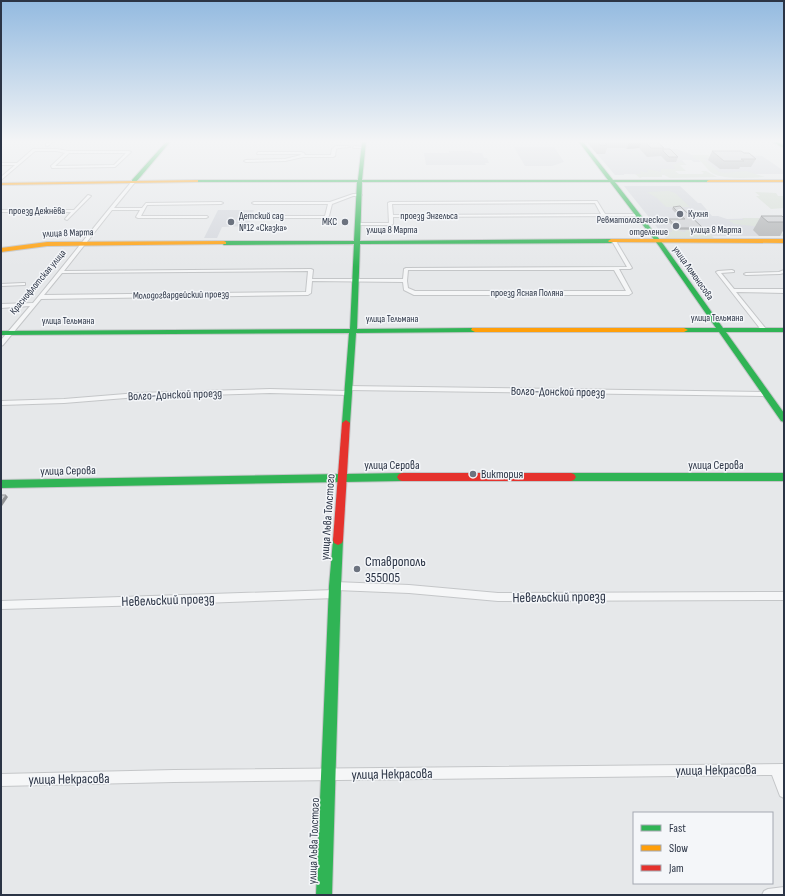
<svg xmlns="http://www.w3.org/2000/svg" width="785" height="896" font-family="'Sofia Sans Condensed',sans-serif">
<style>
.built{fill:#d4d7dd}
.green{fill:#d6ded6}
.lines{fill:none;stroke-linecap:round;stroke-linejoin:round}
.street-casing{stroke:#c4c6c8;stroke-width:2}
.fast-casing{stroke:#c4c6c8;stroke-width:2}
.slow-casing{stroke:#c4c6c8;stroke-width:2}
.jam-casing{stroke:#c4c6c8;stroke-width:2}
.street{fill:#f5f6f7;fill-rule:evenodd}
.fast{fill:#30b455;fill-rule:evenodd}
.slow{fill:#ff9f0a;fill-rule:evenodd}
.jam{fill:#e5322d;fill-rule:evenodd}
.wall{fill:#b1b3b5}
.shaded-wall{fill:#909294}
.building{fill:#ced0d3;stroke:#909294}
.poi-dot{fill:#6c737f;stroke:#f4f6f9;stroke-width:1.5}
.labels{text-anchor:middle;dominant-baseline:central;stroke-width:3;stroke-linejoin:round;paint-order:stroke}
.far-street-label{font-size:10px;fill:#2b3445;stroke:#f4f6f9}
.far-poi-label{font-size:10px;fill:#2b3445;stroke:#f4f6f9;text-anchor:start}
.street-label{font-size:12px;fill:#2b3445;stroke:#f4f6f9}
.poi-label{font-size:12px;fill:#2b3445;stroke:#f4f6f9;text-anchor:start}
.near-poi-label{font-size:14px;fill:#2b3445;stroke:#f4f6f9;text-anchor:start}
.near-street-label{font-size:14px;fill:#2b3445;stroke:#f4f6f9}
</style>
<rect width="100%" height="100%" fill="#e6e8ea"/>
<g class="built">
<path d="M587,142H655L663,149H677L692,155L701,162H694L691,160H682L686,165H679L681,169L673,170L678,175L624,174V175H615Z"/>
<path d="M514,147H554L564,162L552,166H525Z"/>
<path d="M449,151H471L473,153H482L484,158H487L489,163H485L486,165H426L424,153H449Z"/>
<path d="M746,155L762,156L784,171V174H718L700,158Z"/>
<path d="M624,186H680L698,203H701L712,216H718L727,219L768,218L784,236H664Z"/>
<path d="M218,210H254L248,226L222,227L217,238H204Z"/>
</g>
<g class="green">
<path d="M693,155H708L711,158H703L719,172L725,173L746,171L765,177C753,178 723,180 712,173C705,168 702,159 693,158Z"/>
<path d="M681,162L687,165H680L686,171H675L679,174H702L704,173L701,171H706L717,177L670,178L662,174V177H642L640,178L635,174H641L640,171L648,173L647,169L661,172V169H676L672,165Z"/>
<path d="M669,191L675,193L690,207H666L657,198L647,192Z"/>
<path d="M755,192L776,193L778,196H784V208L771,209L756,196H760Z"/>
<path d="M742,218H765L784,235H779L753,226L735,224L728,220H744Z"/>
<path d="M672,229L684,232L686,231L684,229H689L694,234H710L714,238L706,239L666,238L663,234L667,233V232H672Z"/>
</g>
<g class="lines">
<defs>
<g id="street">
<path d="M50,142H53L48,146H46V144Z"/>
<path d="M336,146H348L350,147L338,148L336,149L335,156L333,157H303L285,161L246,162L244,161L246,160L285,159L301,155L300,154H257L258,152H301L304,153L305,155H331L332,149Z"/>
<path d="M354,146L365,147L363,148H353Z"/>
<path d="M33,149H57L68,151H129L131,152L115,167L52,168L51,166L65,153L57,151H35L1,180V177L15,165H1V163H17ZM69,153H126L114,165L55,166Z"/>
<path d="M133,180L136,181L114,208H142L146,203L221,202L223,203L221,204L147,205L141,216H207L208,217L206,218H138L136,217L140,210H112L64,271L311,269L313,270L312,279H403L404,269L406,268L627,267L612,241L614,240L616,241L632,268L630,269H619L632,293L629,295H414L404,290L403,282L312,281L311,293L308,295L41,299L3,345L1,346V340L30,306L1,308V304L33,303C67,262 99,220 133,180ZM408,270H614L626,291H415L408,288L407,281ZM308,271L306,292L44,295L62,273Z"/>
<path d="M353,194H360L362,195L360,196H353L332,204L329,216L326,218H254L252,217L254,216H325L328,204H254L252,203L254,202H330Z"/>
<path d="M88,195L91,196L67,220L65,219L71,212H1V210H74Z"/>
<path d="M596,201H597L605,214H637L639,215L637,216L393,217V224L391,225H358L356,224L358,223H389L388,203L390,202ZM595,203L601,214L393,215L392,204Z"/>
<path d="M732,270L734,271V272L721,273L734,289H784V293L736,292L766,329V331H762L716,272L718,271Z"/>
<path d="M784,270V273L780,274L746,275L744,274L746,273L779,272Z"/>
<path d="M23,283H25V285L1,286V284Z"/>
<path d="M347,386L767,392L770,394L767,396L349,390L346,388Z"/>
<path d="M270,389L348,391L351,393L348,395L270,393L138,397L64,403L1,405V401L64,399L138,393Z"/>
<path d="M335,582L409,585L498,593L784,592V600L498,601L409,593L336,590L338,591L339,594L338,597L335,598L149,605L1,609V601L334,590L332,589L331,586L332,583Z"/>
<path d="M784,764V774L783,775L784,778V798L780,796L772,775L174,782L1,786V774L174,770Z"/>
<path d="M784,887V895H762L764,891L768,889Z"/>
</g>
<g id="fast">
<path d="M166,142H170L136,182H132V180Z"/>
<path d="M362,142H366L362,180H608L579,142H583L613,180H711V181L709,182H615L663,244L723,328H784V332H726L784,413V422L781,421L719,332H681V328H716L659,246L610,182H362L360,241L611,239L614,241L611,243L360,244L357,329L475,328L479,330L475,332L356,333L350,423L346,426L342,423L349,333L1,335V331L350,329L354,244L224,245L221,243L224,241H354L357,182H196L194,181L196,180H358Z"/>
<path d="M773,142H777L784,145V148Z"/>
<path d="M402,473L405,474L407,477L405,480L402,481L1,488V480Z"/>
<path d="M571,473H784V481H571L568,480L566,477L568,474Z"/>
<path d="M338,535L342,537L343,540L341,586L332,895H316L329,586L333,540L334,537Z"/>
</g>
<g id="slow">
<path d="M198,180V182H196L1,185V183Z"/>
<path d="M709,180H784V182H707V181Z"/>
<path d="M611,239H784V243L609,242L608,241Z"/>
<path d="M224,241L226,242V244L47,246L1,252V248L47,242Z"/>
<path d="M472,328H684L688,330L684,332H475L471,330Z"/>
</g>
<g id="jam">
<path d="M346,420L350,423L343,540L342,543L338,545L334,543L333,540L342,423Z"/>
<path d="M402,473H571L574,474L576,477L574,480L571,481H402L399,480L397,477L399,474Z"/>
</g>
</defs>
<use href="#street" class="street-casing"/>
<use href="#fast" class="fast-casing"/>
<use href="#slow" class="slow-casing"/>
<use href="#jam" class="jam-casing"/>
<use href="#street" class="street"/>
<use href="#fast" class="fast"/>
<use href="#slow" class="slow"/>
<use href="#jam" class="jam"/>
</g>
<g class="wall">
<path d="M587,142H657L664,148L663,149L678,157L676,162H667L661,156L647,157L639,148L627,149L624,148H607L605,154H597Z"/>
<path d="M712,151L744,153L756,159L751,167H740L739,169H720L708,160Z"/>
<path d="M673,207L706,231L705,233L694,234L691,230H676L668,221L669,219H681L672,209Z"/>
<path d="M761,216L784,218V229L780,236H759L753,230Z"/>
</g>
<g class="shaded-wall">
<path d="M629,142H642L639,148L627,149Z"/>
<path d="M6,495L8,497L2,506L1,505V502Z"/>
</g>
<g class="building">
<path d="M597,142H604L607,145H600Z"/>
<path d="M645,142H657L664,148H651Z"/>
<path d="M663,149H670L678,157H669L663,151Z"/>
<path d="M712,151H741L744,153H749L756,159H741L744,161H724Z"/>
<path d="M680,206L706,231H695L692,228H677L669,219H685L673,207Z"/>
<path d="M761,216H782L784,218V222H768Z"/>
<path d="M1,495H6L1,502Z"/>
</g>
<linearGradient id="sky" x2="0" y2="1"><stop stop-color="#93bae0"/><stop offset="0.53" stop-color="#f4f5f6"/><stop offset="1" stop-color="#f4f5f6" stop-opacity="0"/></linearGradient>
<rect width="785" height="267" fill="url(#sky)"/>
<g class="poi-dot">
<circle cx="680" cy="214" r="4"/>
<circle cx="231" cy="222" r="4"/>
<circle cx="345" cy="222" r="4"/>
<circle cx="676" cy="226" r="4"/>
<circle cx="473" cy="474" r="4"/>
<circle cx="357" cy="569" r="4"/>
</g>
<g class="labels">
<g class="far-street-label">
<text x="37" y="211">проезд Дежнёва</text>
<text x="429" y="216">проезд Энгельса</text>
<text x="392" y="230">улица 8 Марта</text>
<text x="716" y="230">улица 8 Марта</text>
<text transform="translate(68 233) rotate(-2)">улица 8 Марта</text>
<text transform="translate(693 273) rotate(55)">улица Ломоносова</text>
<text transform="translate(38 282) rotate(-50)">Краснофлотская улица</text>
<text x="527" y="293">проезд Ясная Поляна</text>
<text transform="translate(181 295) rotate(-1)">Молодогвардейский проезд</text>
<text x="717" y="318">улица Тельмана</text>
<text x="392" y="319">улица Тельмана</text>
<text x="68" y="321">улица Тельмана</text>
</g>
<g class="far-poi-label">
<text x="688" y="214">Кухня</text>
<text x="239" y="216">Детский сад<tspan x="239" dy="12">№12 «Сказка»</tspan></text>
<text x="668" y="220" text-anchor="end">Ревматологическое<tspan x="668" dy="12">отделение</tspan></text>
<text x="337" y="222" text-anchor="end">МКС</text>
</g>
<g class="street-label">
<text transform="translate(558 392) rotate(1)">Волго-Донской проезд</text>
<text transform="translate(175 395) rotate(-2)">Волго-Донской проезд</text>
<text x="392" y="465">улица Серова</text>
<text x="716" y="465">улица Серова</text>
<text transform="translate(68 471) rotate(-1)">улица Серова</text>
<text transform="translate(328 517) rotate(-86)">улица Льва Толстого</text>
<text transform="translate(314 841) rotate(-88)">улица Льва Толстого</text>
</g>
<g class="poi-label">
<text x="481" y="474">Виктория</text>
</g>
<g class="near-poi-label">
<text x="365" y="561">Ставрополь<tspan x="365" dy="16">355005</tspan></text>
</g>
<g class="near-street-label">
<text transform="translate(559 597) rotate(-1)">Невельский проезд</text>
<text transform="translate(168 600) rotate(-2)">Невельский проезд</text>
<text transform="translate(716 770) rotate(-1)">улица Некрасова</text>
<text transform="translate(392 774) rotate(-1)">улица Некрасова</text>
<text transform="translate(69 779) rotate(-1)">улица Некрасова</text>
</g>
</g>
<rect width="785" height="896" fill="none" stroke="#2b3445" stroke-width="4"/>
<rect x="633" y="812" width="140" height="72" fill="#f4f6f9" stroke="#a4a8b1"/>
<rect x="641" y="825" width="20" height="6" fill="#30b455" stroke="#a4a8b1"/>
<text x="669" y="832" font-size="12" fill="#2b3445">Fast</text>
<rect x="641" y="845" width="20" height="6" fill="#ff9f0a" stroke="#a4a8b1"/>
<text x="669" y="852" font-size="12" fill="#2b3445">Slow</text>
<rect x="641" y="865" width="20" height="6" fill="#e5322d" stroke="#a4a8b1"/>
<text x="669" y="872" font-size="12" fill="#2b3445">Jam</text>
</svg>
